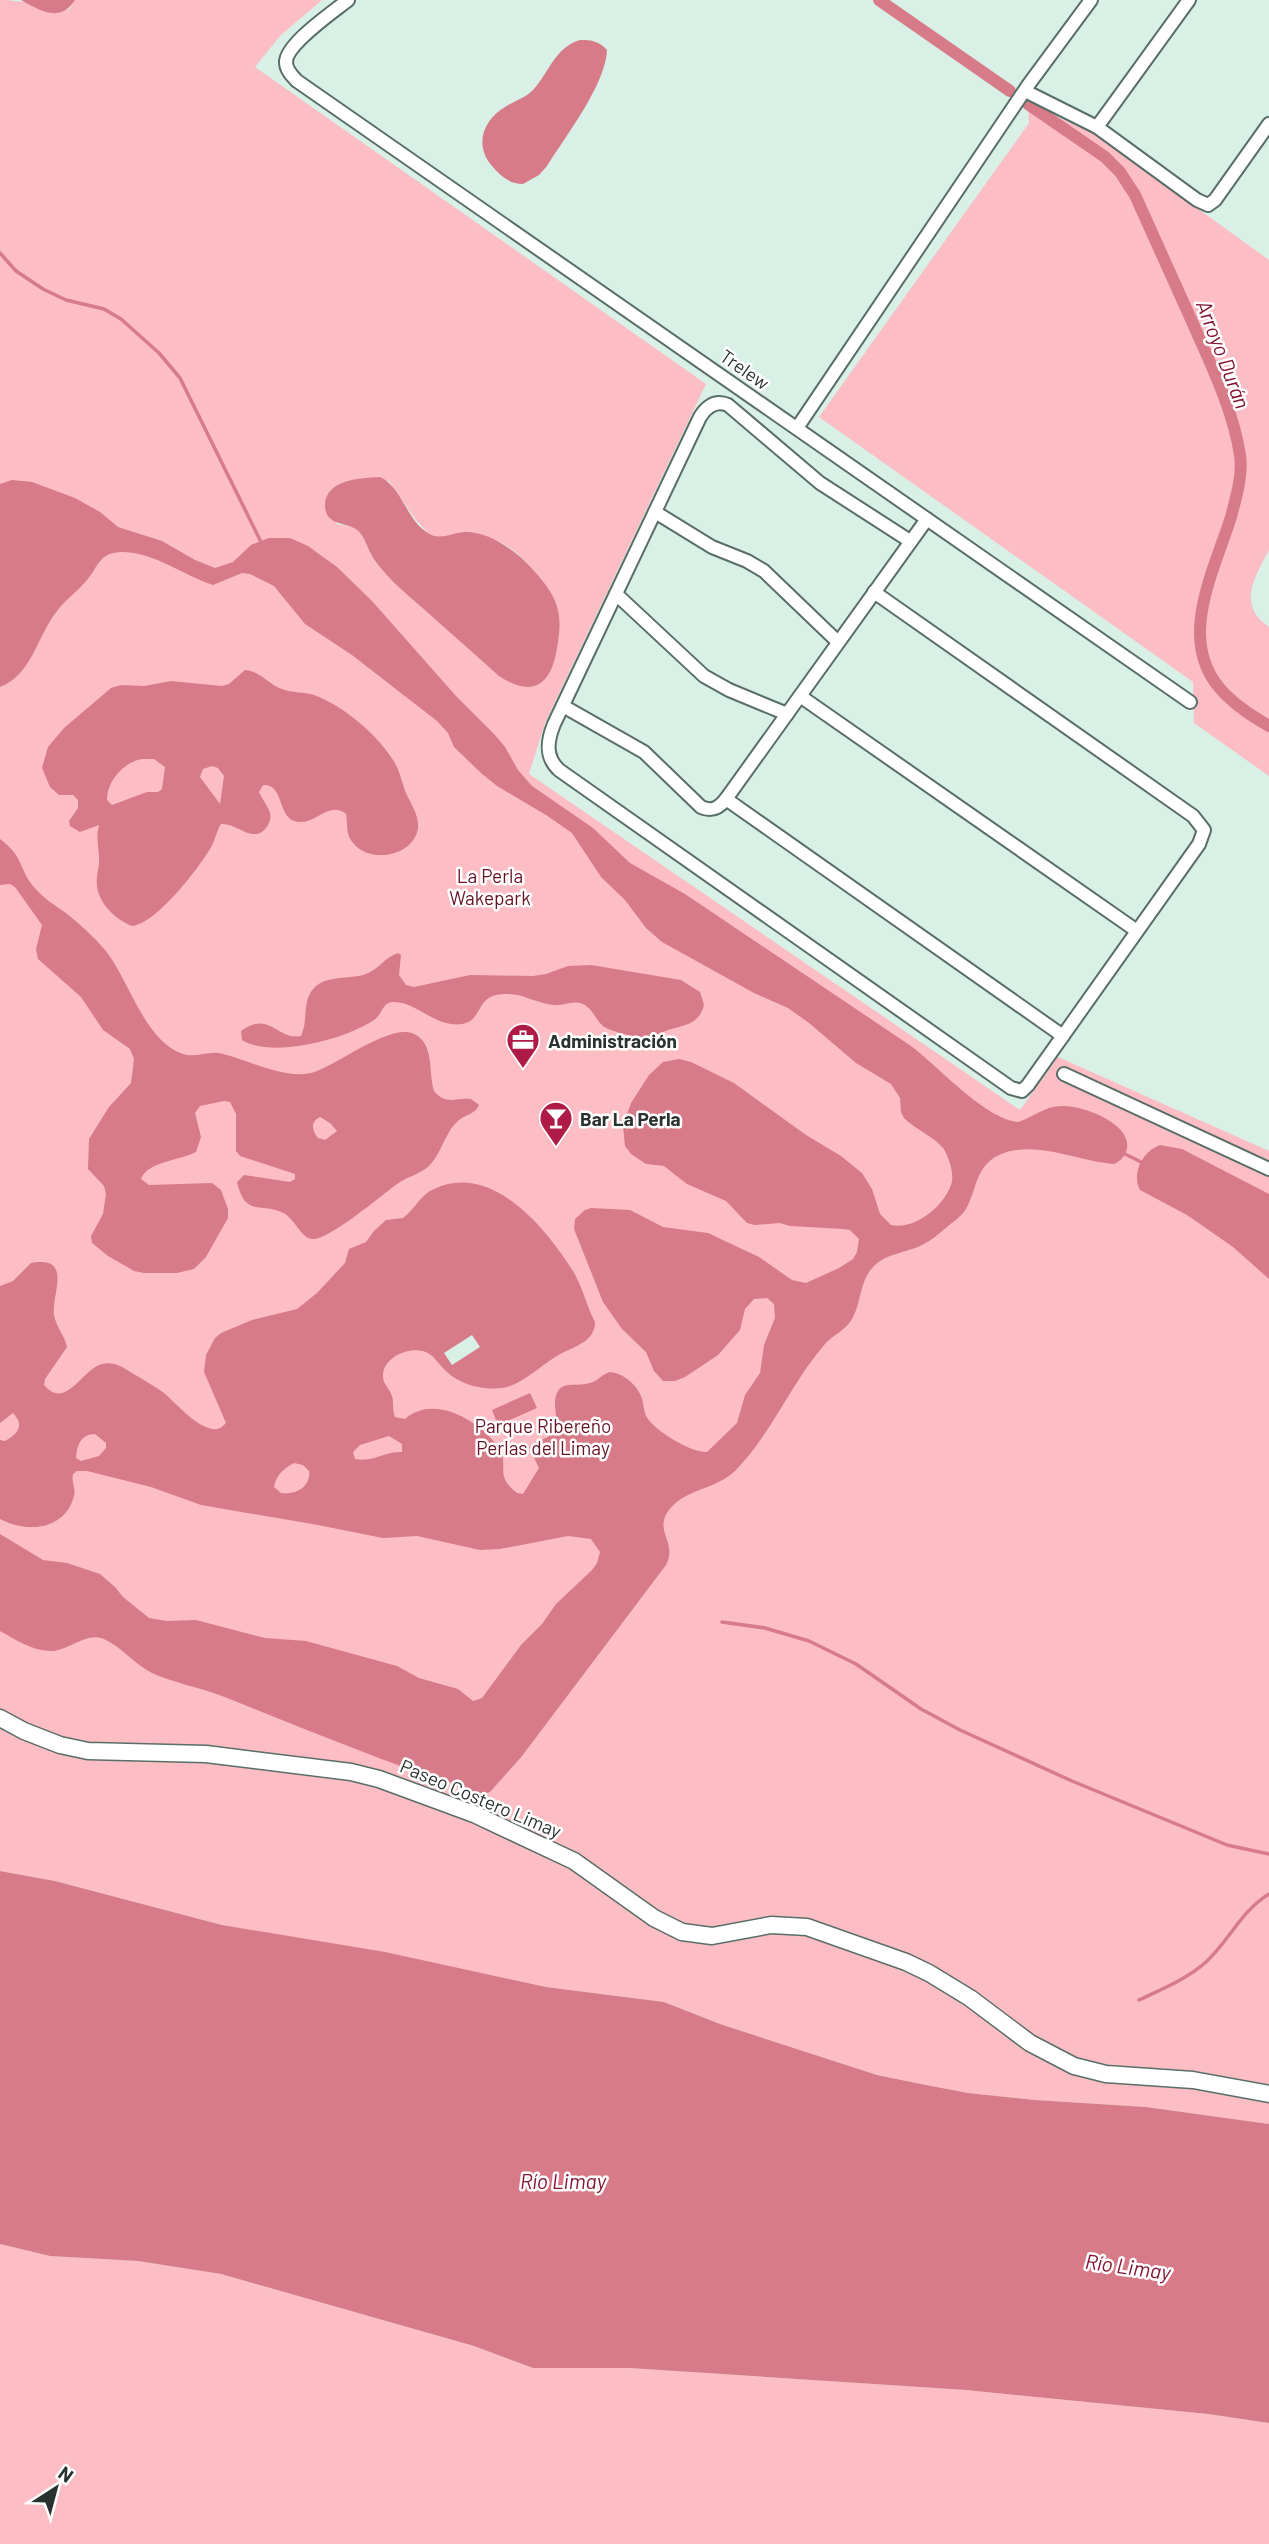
<svg xmlns="http://www.w3.org/2000/svg" width="1269" height="2544" font-family="Barlow,sans-serif">
<style>
.green{fill:#fcbdc4;fill-rule:evenodd}
.water{fill:#d77b88;fill-rule:evenodd}
.pier{fill:#d8f0e6}
.lines{fill:none;stroke-linecap:round;stroke-linejoin:round}
.stream{stroke:#d77b88;stroke-width:3.5}
.canal{stroke:#d77b88;stroke-width:12}
.minor-casing{stroke:#596e66;stroke-width:16}
.tertiary-casing{stroke:#596e66;stroke-width:19}
.minor{stroke:#fff;stroke-width:12}
.tertiary{stroke:#fff;stroke-width:16}
.labels{text-anchor:middle;dominant-baseline:central;stroke-width:5;stroke-linejoin:round;paint-order:stroke}
.street-label{font-size:19px;fill:#29322e;stroke:#fff}
.park-label{font-size:19px;fill:#651227;stroke:#fff}
.poi-label{font-size:19px;font-weight:bold;fill:#29322e;stroke:#fff;text-anchor:start}
.water-label{font-size:21px;font-style:italic;fill:#831433;stroke:#fff}
</style>
<rect width="100%" height="100%" fill="#d8f0e6"/>
<g class="green">
<path d="M0,0C23,0 45,7 68,10L75,0H322L281,35L255,67L706,384L545,723L529,774L1020,1110L1058,1057L1269,1151V2124L1146,2107L1035,2100L968,2093L921,2084L877,2075L720,2024L664,2002L546,1987L485,1974L222,1925L55,1881L0,1871ZM357,480L389,481L416,520L430,535C450,540 471,535 490,539C517,545 538,575 553,597L414,601L375,561L360,532L354,527L336,524L347,481Z"/>
<path d="M1028,104L1093,133L1269,260V550C1254,578 1237,605 1269,627V776L1194,723L1193,682L819,417L1029,123Z"/>
<path d="M0,2244L50,2256L138,2261L221,2274L474,2346L533,2368H629L966,2390L1208,2414L1269,2423V2544H0Z"/>
</g>
<g class="water">
<path d="M21,0H75C60,23 41,11 21,0Z"/>
<path d="M580,40C592,40 599,41 607,50C606,84 565,137 547,166L539,175L523,184C510,184 500,176 492,166C474,145 483,120 505,107C514,101 525,98 533,90C549,73 555,47 580,40Z"/>
<path d="M380,477C402,487 407,521 428,533C440,541 451,533 464,532C493,531 524,557 540,578C548,587 556,599 558,611C561,623 559,636 557,648C551,686 532,698 499,676C475,654 450,633 426,611C409,596 390,581 376,562C369,553 367,543 361,534C352,520 327,529 325,507C324,479 361,478 380,477Z"/>
<path d="M12,480L32,482L75,498L100,512L118,527L162,541L195,560L215,568L233,562L251,545L269,538H290L308,546L337,567L372,601L456,696L495,735L505,747L518,770L532,786L593,828L630,863L685,894L911,1046C938,1066 985,1119 1018,1122C1034,1117 1046,1105 1064,1106C1083,1106 1131,1123 1127,1148C1126,1155 1121,1161 1114,1164C1080,1162 1039,1141 1004,1153C973,1164 978,1192 964,1212C960,1217 953,1222 948,1226C940,1233 932,1240 922,1245C906,1253 887,1253 874,1266C859,1281 862,1302 852,1319C846,1330 833,1335 825,1344C791,1383 772,1433 736,1470C716,1490 686,1488 669,1510C653,1532 678,1541 666,1565L522,1756L490,1792C471,1798 463,1789 448,1781C441,1777 432,1777 425,1775C357,1751 290,1723 222,1696C201,1688 171,1682 152,1673C134,1664 122,1647 104,1639C86,1632 71,1649 54,1651C34,1652 16,1640 0,1631V1534L43,1560L67,1563L100,1574L115,1587L123,1597L149,1618L167,1621L196,1620L265,1638L306,1641L397,1666L419,1678L458,1689L473,1701L482,1698L521,1645L542,1624L556,1604L592,1570L597,1563L600,1552L591,1539L568,1536L500,1549L480,1550L417,1536L383,1538L318,1525L201,1505L151,1487L87,1471H77L73,1474C71,1482 76,1488 74,1496C65,1531 26,1533 0,1519V1440L5,1441C18,1434 25,1425 13,1413L0,1423V1286L13,1281L31,1263C74,1255 51,1295 54,1315C56,1327 65,1336 67,1347L45,1379L44,1385C66,1411 82,1369 102,1364C113,1361 123,1367 132,1373C143,1379 154,1386 164,1393C178,1405 194,1425 212,1429C219,1430 221,1428 226,1423L204,1372L206,1355L215,1338L221,1333L252,1320L297,1309L317,1293L345,1263L349,1249L366,1242L374,1231L386,1220L403,1218C415,1209 420,1195 434,1189C491,1162 544,1226 571,1268C582,1284 586,1305 595,1322C595,1341 576,1346 562,1353C543,1363 523,1385 502,1388C482,1390 461,1385 447,1372C438,1364 434,1354 423,1351C407,1347 382,1358 383,1377C383,1384 390,1389 392,1396C394,1403 392,1409 395,1417L405,1419C435,1393 481,1422 500,1449C509,1467 494,1475 517,1493L523,1494L539,1468L529,1447C536,1439 546,1441 552,1433C558,1425 556,1416 555,1406C555,1377 573,1388 590,1383C598,1381 602,1374 610,1372C622,1373 635,1383 640,1394C644,1401 643,1409 646,1416C654,1431 692,1453 707,1452L737,1423L745,1395L760,1373L764,1345L775,1318L774,1304L767,1298L754,1299L745,1309L740,1330L718,1355L685,1377L675,1381H663L654,1371L646,1352L622,1329L603,1302L574,1229L575,1219L585,1210L591,1208L630,1210L663,1227L708,1233L759,1257L792,1280L806,1283L839,1268L853,1259L857,1252L859,1239L850,1230L843,1229L790,1226L780,1223L755,1225L747,1223L726,1201L687,1184L664,1166L646,1164L631,1154L625,1146L623,1126L631,1103L649,1075L663,1062L679,1059L691,1062L734,1083L806,1135L841,1156L862,1173L872,1189L880,1214L891,1225C915,1230 943,1207 951,1185C955,1175 949,1157 943,1148C933,1136 915,1129 904,1118L901,1112L900,1098L891,1084L856,1063L809,1023L788,1008L754,993L662,942L646,928L625,900L601,877L572,833L546,815L497,786L481,773L454,747L448,733L437,721L352,655L305,624L274,586L250,574L242,573L213,585C183,575 154,552 122,552C99,552 98,567 87,580C78,591 65,600 57,611C37,636 32,675 0,687V484ZM95,1434L106,1443V1448L99,1456L81,1461L76,1458C77,1445 81,1434 95,1434ZM389,1436L402,1444V1452C385,1451 371,1463 355,1459L353,1452L360,1445ZM294,1463L303,1465L309,1471C311,1487 296,1495 281,1493L274,1487C276,1475 284,1468 294,1463Z"/>
<path d="M245,670C260,671 268,684 282,689C292,693 304,692 314,695C344,706 378,735 395,763C400,772 402,783 406,793C411,804 419,815 418,828C414,856 371,864 354,844C345,835 348,825 346,814C328,799 314,828 294,821C277,814 284,784 263,785L259,792C262,799 268,806 270,813C271,818 270,821 268,825C255,847 237,822 221,824C216,832 215,841 210,849C198,869 156,924 132,926C116,920 99,904 97,886C96,878 98,871 99,864C100,849 95,841 99,825L80,832L70,826L69,821L78,808V800L73,795H59L50,787L42,768L48,747L64,728L111,688L121,685L144,686L171,681L222,686L229,684ZM142,759H154L165,767L162,789L158,792H147L112,805L107,800C107,781 124,762 142,759ZM212,766L218,768L224,776L220,804L200,777L203,769Z"/>
<path d="M0,839C24,857 18,867 33,886C42,897 54,905 66,913C80,924 93,936 105,950C129,979 144,1041 183,1054C195,1058 207,1051 219,1053C248,1059 288,1083 317,1071C341,1062 392,1023 414,1034C435,1044 428,1072 434,1091C447,1106 455,1097 471,1099L479,1105C475,1115 465,1114 458,1121C445,1132 442,1153 429,1166C420,1174 407,1177 397,1184C382,1195 328,1241 312,1239C300,1238 295,1217 281,1212C261,1203 245,1217 237,1182L244,1175L290,1182L295,1179V1174L240,1156L236,1151V1114L230,1102L224,1101L200,1106L195,1113L201,1137L196,1152C179,1161 148,1161 141,1179L149,1185L212,1183L221,1190L228,1209V1218L206,1257L194,1269L177,1273H144L134,1271L108,1256L92,1243L91,1236L103,1214L106,1194L104,1186L88,1169L89,1139L109,1107L131,1083L134,1059L130,1049L103,1030L81,997L38,959L36,949L42,925L15,887L10,884L0,885ZM320,1117L330,1123L337,1131L325,1140L318,1138C312,1130 310,1122 320,1117Z"/>
<path d="M398,953L401,955L399,975L406,985L414,987L470,975L533,976L546,974L568,966L591,965L681,980L700,992L704,1005C699,1025 684,1025 668,1030C661,1033 655,1036 648,1037C636,1038 617,1033 606,1028C595,1022 593,1006 580,1003C571,1001 563,1006 554,1005C538,1004 524,994 508,994C474,992 485,1020 462,1024C435,1028 415,1000 392,1002C382,1003 382,1015 374,1020C346,1039 272,1059 242,1040L241,1031C269,1010 278,1041 301,1036C307,1023 304,1011 308,998C318,972 346,981 366,974C378,970 385,957 398,953Z"/>
<path d="M1160,1145L1182,1149L1269,1194V1279L1233,1247L1187,1215L1140,1190C1131,1173 1143,1151 1160,1145Z"/>
<path d="M530,1393L537,1408L498,1425L492,1410Z"/>
<path d="M0,1871L55,1881L222,1925L385,1952L546,1987L664,2002L720,2024L877,2075L921,2084L968,2093L1035,2100L1146,2107L1269,2124V2423L1208,2414L966,2390L629,2368H533L474,2346L221,2274L138,2261L50,2256L0,2244Z"/>
</g>
<path class="pier" d="M472,1335L480,1347L452,1365L444,1353Z"/>
<g class="lines">
<g class="stream">
<path d="M0,253L16,271L43,289L66,300L104,309L121,319L159,353L180,378L261,542"/>
<path d="M1121,1152L1145,1164"/>
<path d="M722,1622L765,1628L809,1641L856,1664L921,1709L960,1730L1072,1781L1227,1845L1269,1854"/>
<path d="M1139,2000C1162,1989 1187,1979 1206,1962C1229,1941 1241,1911 1269,1894"/>
</g>
<g class="canal">
<path d="M879,0L1010,91"/>
<path d="M1028,104L1105,157L1120,172L1135,195C1155,239 1174,282 1194,326C1212,367 1233,410 1240,455C1243,476 1236,497 1231,517C1213,574 1174,645 1226,695C1239,708 1254,717 1269,726"/>
</g>
<defs>
<g id="minor">
<path d="M348,0C333,12 286,44 286,62C286,70 292,76 297,81L1190,702"/>
<path d="M1025,91L1097,127L1197,200L1208,205L1215,200L1269,124"/>
<path d="M1097,127L1189,0"/>
<path d="M797,428L1029,84L1091,0"/>
<path d="M655,512L712,547L747,561L764,571L838,642"/>
<path d="M874,592L1193,816L1204,830L1199,844L1028,1085L1022,1091L1011,1088L559,770C545,757 547,741 554,724L700,417C707,406 716,400 728,405L820,483L910,541"/>
<path d="M616,594L704,676L729,690L787,714"/>
<path d="M800,696L1137,931"/>
<path d="M563,706L644,752L701,807C712,812 719,808 726,799L927,519"/>
<path d="M726,799L1063,1036"/>
<path d="M1064,1074L1269,1169"/>
</g>
<path id="tertiary" d="M0,1718L24,1731L60,1745L88,1751L206,1754L351,1772L379,1779L474,1814L574,1861L654,1918L682,1932L712,1936L771,1925L807,1927L906,1962L929,1973L970,1998L1030,2043L1074,2066L1106,2074L1193,2080L1269,2094"/>
</defs>
<use href="#minor" class="minor-casing"/>
<use href="#tertiary" class="tertiary-casing"/>
<use href="#minor" class="minor"/>
<use href="#tertiary" class="tertiary"/>
</g>
<defs>
<symbol id="office-pin" viewBox="-11 -11 22 30"><path d="M0 17L-7.5 6A9.5 9.5 0 1 1 7.5 6Z" fill="#ae1b46" stroke="#fff"/><path d="M-6-3h4V-5.5h4V-3h4V5H-6ZM-1-4.5V-3h2v-1.5ZM-6 0V1H6V0Z" fill="#fff"/></symbol>
<symbol id="bar-pin" viewBox="-11 -11 22 30"><path d="M0 17L-7.5 6A9.5 9.5 0 1 1 7.5 6Z" fill="#ae1b46" stroke="#fff"/><path d="M-6-5H6L.8 .8V4.5H3.5V6h-7V4.5H-.8V.8Z" fill="#fff"/></symbol>
</defs>
<g fill-rule="evenodd">
<use href="#office-pin" x="504" y="1021" width="38" height="52"/>
<use href="#bar-pin" x="537" y="1099" width="38" height="52"/>
</g>
<g class="labels">
<g class="street-label">
<text transform="translate(745 369) rotate(35)">Trelew</text>
<text transform="translate(481 1798) rotate(23)">Paseo Costero Limay</text>
</g>
<g class="park-label">
<text x="490" y="875">La Perla<tspan x="490" dy="22">Wakepark</tspan></text>
<text x="543" y="1425">Parque Ribereño<tspan x="543" dy="22">Perlas del Limay</tspan></text>
</g>
<g class="poi-label">
<text x="548" y="1040">Administración</text>
<text x="580" y="1118">Bar La Perla</text>
</g>
<g class="water-label">
<text transform="translate(1224 354) rotate(69)">Arroyo Durán</text>
<text x="563" y="2180">Río Limay</text>
<text transform="translate(1128 2266) rotate(8)">Río Limay</text>
</g>
</g>
<g transform="translate(56 2488) rotate(36)" stroke="#ffffff" stroke-width="5" paint-order="stroke">
<path d="M0-5L12 26L0 18L-12 26Z" fill="#29322e"/>
<text y="-10" font-size="19" font-weight="bold" text-anchor="middle" fill="#29322e">N</text>
</g>
</svg>
